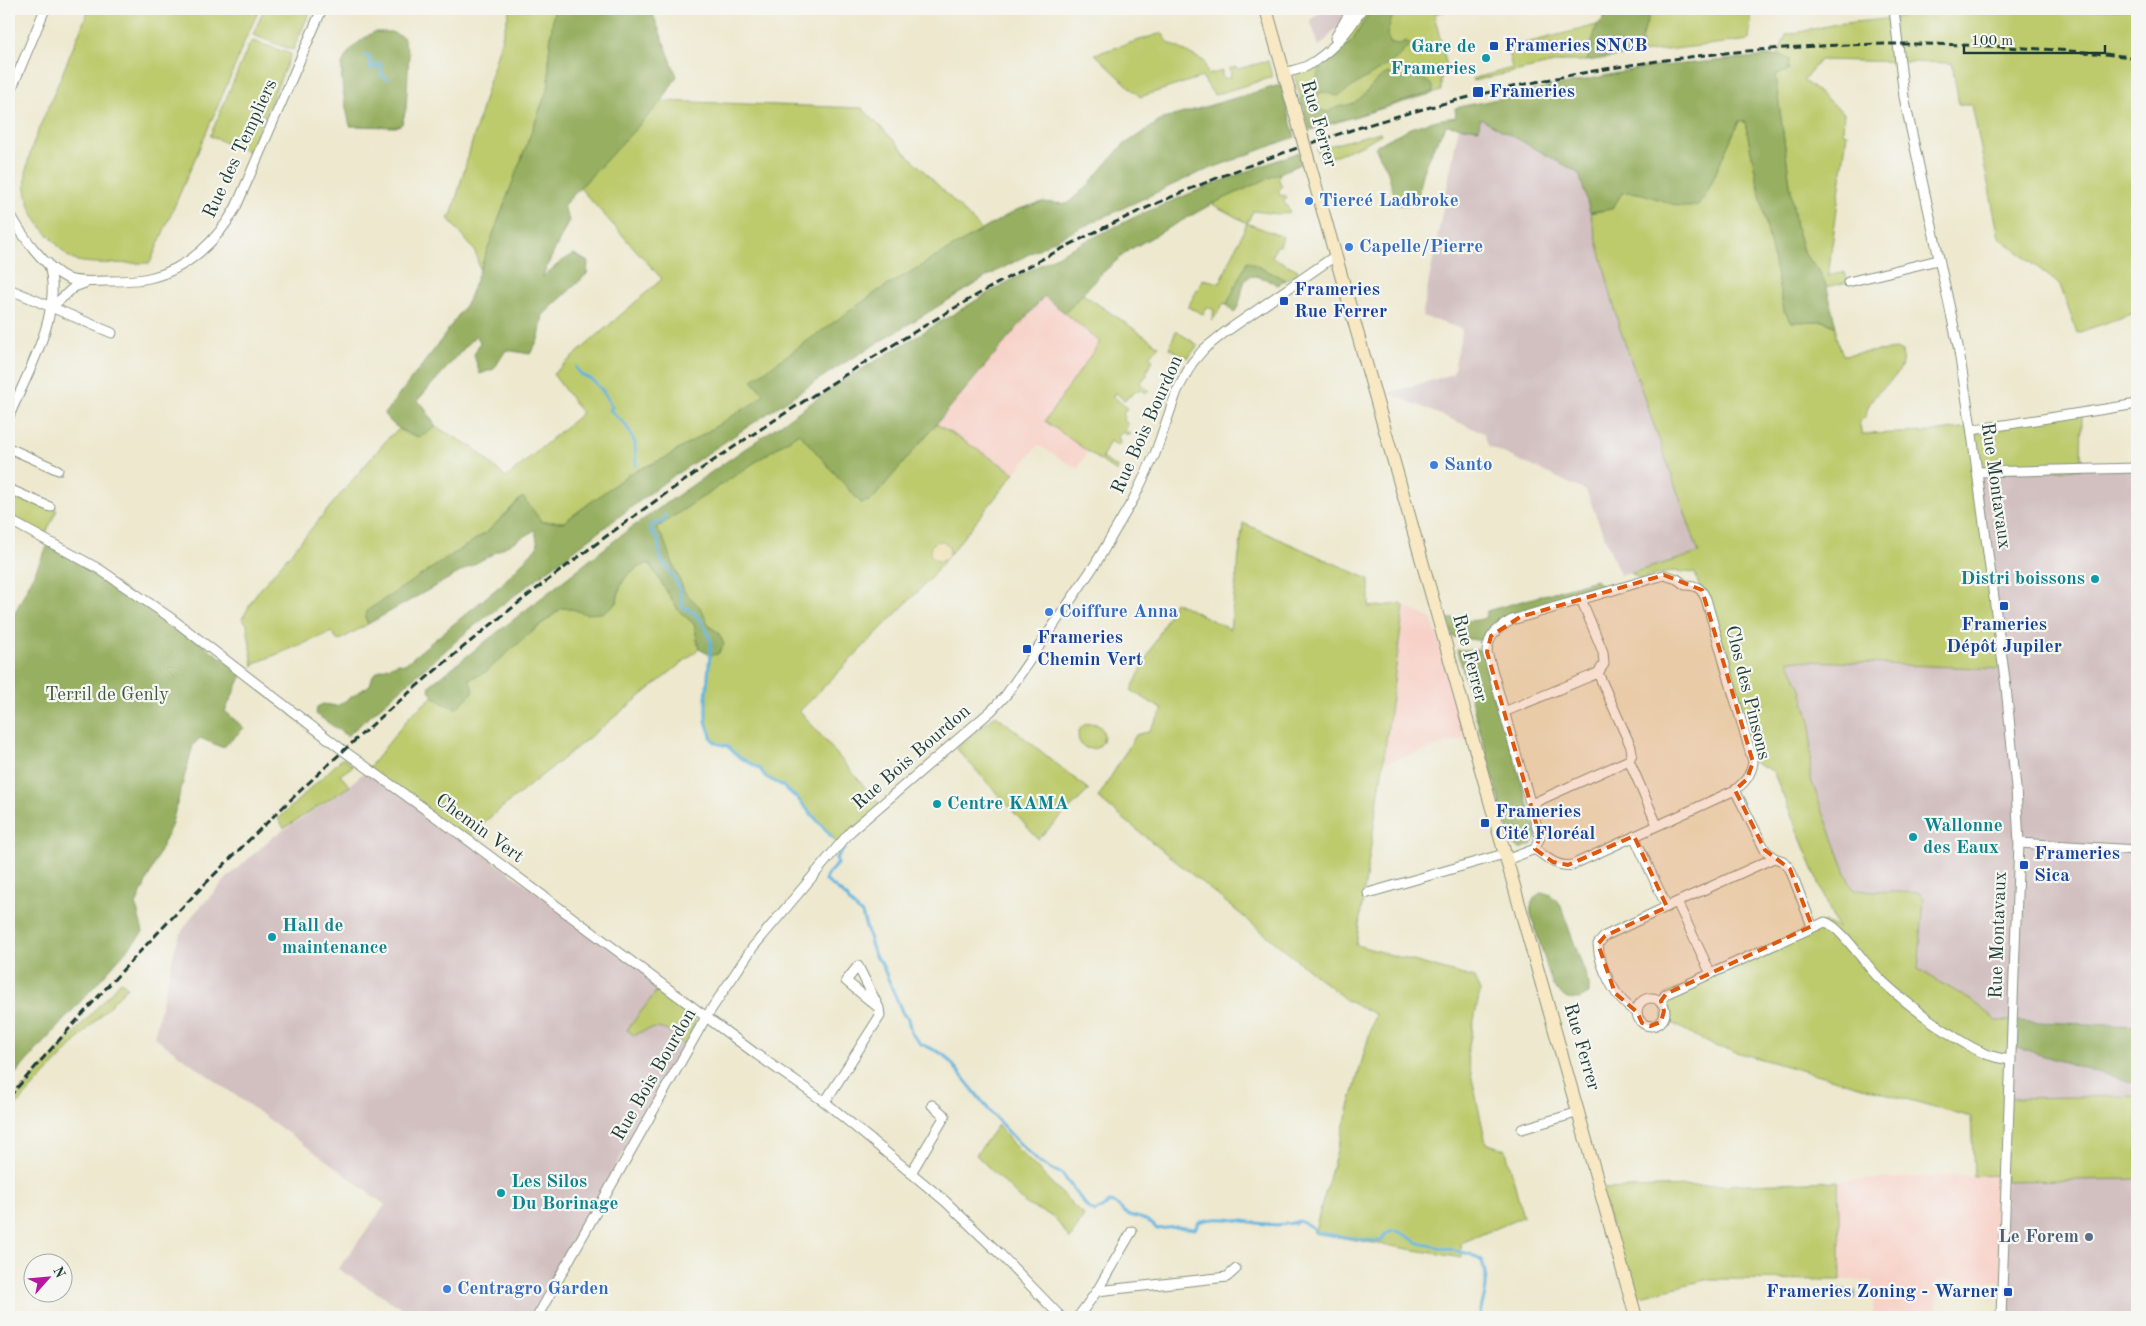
<svg xmlns="http://www.w3.org/2000/svg" width="2146" height="1326" font-family="'Old Standard TT',serif">
<style>
.built{fill:#f7d1c8}
.industrial{fill:#d2bfc0}
.green{fill:#bdcb6d;stroke:#6e8450}
.forest{fill:#96af60;stroke:#5a764a}
.sand{fill:#eeda9e;stroke:#868c69}
.water{fill:#63b4de;stroke:#417889}
.lines{fill:none;stroke-linecap:round;stroke-linejoin:round}
.stream{stroke:#63b4de;stroke-width:3}
.minor-casing{stroke:#869281;stroke-width:11}
.secondary-casing{stroke:#869281;stroke-width:14}
.minor{stroke:#fff;stroke-width:9}
.secondary{stroke:#f8e8c3;stroke-width:12}
.rail{stroke:#1f3d34;stroke-width:3;stroke-dasharray:8 4;stroke-linecap:butt}
.secondary-bridge-casing{stroke:#869281;stroke-width:14;stroke-linecap:butt}
.secondary-bridge{stroke:#f8e8c3;stroke-width:12}
.marked{fill:#de580e;fill-opacity:0.2;stroke:#de580e;stroke-width:4;stroke-dasharray:10 6;stroke-linejoin:round}
.transit-dot{fill:#1a4fb4;stroke:#f6f6f2;stroke-width:2}
.culture-dot{fill:#0f9aa8;stroke:#f6f6f2;stroke-width:2}
.shop-dot{fill:#3f7fe0;stroke:#f6f6f2;stroke-width:2}
.service-dot{fill:#5c6f8a;stroke:#f6f6f2;stroke-width:2}
.labels{text-anchor:middle;dominant-baseline:central;stroke-width:4.5;stroke-linejoin:round;paint-order:stroke}
.transit-label{font-size:19px;font-weight:bold;fill:#164399;stroke:#f6f6f2;text-anchor:start}
.culture-label{font-size:19px;font-weight:bold;fill:#0d838f;stroke:#f6f6f2;text-anchor:start}
.street-label{font-size:19px;fill:#1f3d34;stroke:#f6f6f2}
.shop-label{font-size:19px;font-weight:bold;fill:#366cbe;stroke:#f6f6f2;text-anchor:start}
.park-label{font-size:19px;fill:#3f593f;stroke:#f6f6f2}
.service-label{font-size:19px;font-weight:bold;fill:#4e5e75;stroke:#f6f6f2;text-anchor:end}
</style>
<rect width="100%" height="100%" fill="#f6f6f2"/>
<filter id="ink" filterUnits="userSpaceOnUse"><feTurbulence type="fractalNoise" baseFrequency=".02" numOctaves="2"/><feDisplacementMap in="SourceGraphic" scale="10" xChannelSelector="R" yChannelSelector="G"/><feConvolveMatrix kernelMatrix="1 2 1 2 8 2 1 2 1" color-interpolation-filters="sRGB"/></filter>
<filter id="wash" filterUnits="userSpaceOnUse"><feTurbulence type="fractalNoise" baseFrequency=".0096" numOctaves="4" result="noise"/><feDisplacementMap in="SourceGraphic" scale="20" xChannelSelector="R" yChannelSelector="G"/><feGaussianBlur stdDeviation="1.12" result="paint"/><feColorMatrix in="noise" values="0 0 0 0 0 0 0 0 0 0 0 0 0 0 0 0 0 1.4 0 .05"/><feComposite in="paint" operator="in"/></filter>
<g filter="url(#wash)">
<rect width="100%" height="100%" fill="#ede8ce"/>
<g class="built">
<path d="M1044,296L1100,342L1046,421L1088,450L1078,469L1038,445L1015,473L935,423Z"/>
<path d="M1404,606L1432,619L1471,736L1384,763Z"/>
<path d="M2006,1175L2002,1281L1937,1280V1317H1874L1872,1281L1841,1280L1838,1181L1938,1176Z"/>
</g>
<g class="industrial">
<path d="M1325,9H1347L1344,17L1333,32L1319,47L1310,20Z"/>
<path d="M1763,56L1818,269L1827,287L1846,419L1862,434L1977,472L2137,464V1317H2002L2011,1046L1843,937L1699,554L1620,575L1586,491L1488,446L1484,433L1388,393L1453,374L1462,329L1422,316L1463,105Z"/>
<path d="M368,769L640,968L659,988L694,1016L696,1020V1023L684,1046L530,1317H416L338,1269L385,1205L327,1161L154,1037L174,952L179,936L192,916L229,876L274,836L338,795Z"/>
</g>
<g class="green">
<path d="M89,9H259C252,27 242,43 237,61L150,263C133,263 87,265 74,260C66,257 58,245 52,239C5,192 31,148 53,96C65,67 77,38 89,9Z"/>
<path d="M264,9H311L293,50L253,35Z"/>
<path d="M510,9H554L549,53V85L480,270L475,251L448,218L452,213Z"/>
<path d="M1367,9H1451L1434,14L1449,75L1441,77V91L1310,130L1294,75C1326,64 1350,37 1367,9Z"/>
<path d="M1651,9H1752L1749,40L1641,53V40Z"/>
<path d="M2037,9H2137V180L2131,182L2137,203V312L2077,333L2060,285L1999,237L1972,105H1959L1952,63L1820,60L1803,80L1844,113L1843,133L1847,134L1828,276L1845,272L1848,282L1827,287L1818,269L1804,254L1796,227L1775,75L1788,71L1789,59L1778,55L1786,35L1836,24L1895,18L1904,15Z"/>
<path d="M1597,25L1587,61H1563L1473,81L1472,79L1512,68L1507,48Z"/>
<path d="M1162,33L1169,43L1204,61L1208,75L1222,71V76L1227,79L1230,77L1231,72L1228,69L1237,67L1238,69L1268,61L1272,77L1214,95L1202,77L1140,97L1095,54Z"/>
<path d="M253,41L291,54L249,152L210,136L249,45Z"/>
<path d="M662,101L862,108L982,230L878,291L752,381L764,394L755,402L665,458L629,474L564,522H542L522,497L487,532L368,610L365,617L368,624L338,641L332,632L258,662L253,666L247,624L242,619L256,594L390,436L400,429L406,434L420,437L436,427L474,448L506,478L582,413L553,374L662,279L579,187Z"/>
<path d="M1739,121L1745,122L1784,311L1792,322L1824,321L1836,327V337L1843,355L1896,349L1902,352C1907,378 1878,385 1869,405C1867,408 1867,413 1866,416L1859,422L1862,434L1932,432L2082,412L2081,469L1977,472L2003,669L1788,660L1801,689L1811,726L1810,777L1850,884L1854,890L1920,893L1924,899L1918,969L1972,1001L1997,1021H2012L2009,1098L2137,1096V1179L2005,1181V1175L1974,1176L1971,1117L1714,1046L1663,1018L1664,1011L1662,1004L1666,994L1825,922L1837,928L1773,771L1753,762L1695,573L1674,571L1640,579L1631,573L1699,553L1619,326L1590,213L1612,209L1622,193L1629,191L1706,194Z"/>
<path d="M1380,132L1381,134L1364,144L1321,161L1317,149Z"/>
<path d="M1279,173L1280,176L1278,177L1282,187L1278,191L1281,196L1285,195L1287,198L1283,200L1290,212L1279,214L1253,211L1247,223L1283,237L1280,246L1277,245L1272,257L1298,270L1297,273L1286,280L1248,262L1227,304L1224,303L1212,321L1214,310L1207,307L1203,314L1188,307L1203,279L1220,283L1247,223L1212,204Z"/>
<path d="M1083,294L1159,346L1149,357L1153,360L1146,372L1148,374L1140,383L1149,391L1146,394L1140,389L1124,400L1115,392L1113,396L1127,408L1123,414L1125,416L1123,419L1128,424L1125,431L1130,434L1129,436L1123,432L1118,437L1120,441L1119,446L1110,441L1102,458L1118,468L1117,472L1045,421L1100,342L1065,313Z"/>
<path d="M1176,331L1198,345L1188,358L1186,355L1184,357L1169,348Z"/>
<path d="M935,423L1015,473L929,580L800,711L881,806L839,845L797,798L781,785L766,777L759,768L739,757L727,746L716,743L712,739L706,721V698L711,643L651,531L799,433L861,503L872,500Z"/>
<path d="M9,489L57,510L44,537L9,520Z"/>
<path d="M1243,523L1369,579V607L1400,604L1404,606L1382,772L1356,945L1474,978L1480,991L1467,1055L1486,1143L1506,1150L1523,1217L1461,1243L1462,1258L1314,1233L1375,1014L1346,1000L1098,798L1136,735L1148,732L1163,710L1131,690L1175,602L1230,629Z"/>
<path d="M649,563L679,611L694,624L699,649L478,827L468,840L368,769L410,716L433,696L437,700L469,679L477,676L562,608C590,610 590,621 617,603C620,581 627,570 649,563Z"/>
<path d="M996,715L1089,790L1038,839L956,748Z"/>
<circle cx="1091" cy="736" r="13"/>
<path d="M343,758L353,766L340,775L350,786L284,828L278,819Z"/>
<path d="M121,981L127,987L9,1113V1105Z"/>
<path d="M659,988L694,1016L696,1023L684,1046C667,1026 657,1024 634,1035L627,1030Z"/>
<path d="M998,1125L1012,1143L1084,1216L1070,1239L1054,1217L1027,1205L976,1155Z"/>
<path d="M1838,1181L1841,1280L1709,1279L1632,1298L1600,1189Z"/>
</g>
<g class="forest">
<path d="M554,9H651L677,76L662,101L563,206L569,220L542,277L562,261L574,254L588,262L587,274L543,315L539,338L530,354L506,350L494,369L480,374L474,355L480,342L476,335L417,401L423,405L436,427L421,437C406,434 393,427 384,414L437,346L468,301L549,85V53Z"/>
<path d="M1371,9H1394L1387,35L1390,43L1400,44L1406,41L1410,44C1397,61 1387,65 1369,76C1358,82 1349,90 1338,96L1323,92L1315,96L1320,110L1329,112C1339,103 1349,108 1358,100C1370,91 1374,79 1388,73L1395,78L1405,77L1415,72L1433,86V92L1310,130L1300,98L1312,85L1323,66L1353,40Z"/>
<path d="M1608,9H1651L1641,39V53L1587,61L1597,25L1604,18Z"/>
<path d="M374,32H391L403,37L409,54L406,109L402,124L396,127L350,126C347,113 338,74 343,62C348,49 362,39 374,32Z"/>
<path d="M1778,55L1789,59L1788,71L1775,75L1796,227L1804,254L1818,269L1827,287L1836,327L1824,321L1792,322L1784,311L1745,122L1739,121L1706,195C1704,197 1701,202 1699,204C1681,216 1645,187 1622,193L1612,209L1590,212L1579,173L1480,118L1479,129L1446,125C1432,151 1416,174 1419,205H1397L1387,169L1375,147C1400,131 1426,120 1456,117L1455,108L1641,68Z"/>
<path d="M1280,85L1295,137L1196,174L1059,238L988,276L836,368L666,481L470,629L347,736L316,714L317,707L323,704L337,706L370,685L373,675L380,670L399,663L405,664L501,585L538,546L535,530L368,624L365,617L368,610L487,532L523,497L542,522H564L629,474L665,458L755,402L764,394L752,380L878,291L1016,210L1042,202L1067,204L1088,185L1122,146L1163,119Z"/>
<path d="M1299,152L1302,163L1212,204L1129,250L1101,274L1065,313L1044,296L872,500L861,503L799,433L656,528L663,538L684,591L700,607L710,627L718,632L724,644L718,654L710,655L699,649L694,624L679,611L649,563C627,570 619,581 617,603L602,613L586,614L572,609L562,608L536,628L486,672L469,679L474,691L457,708C445,706 436,700 429,691L430,685L628,530L844,380L995,289L1066,251L1137,216L1203,188Z"/>
<path d="M1247,261L1286,280L1278,285C1232,260 1249,294 1234,313L1224,303L1227,304Z"/>
<path d="M50,541L70,552L243,673L225,711L244,728L225,746L221,747L200,738L193,745L171,826L136,905L143,932L9,1081V625Z"/>
<path d="M1596,580L1604,589L1503,619L1487,632L1484,641L1453,637L1448,619C1462,617 1469,624 1485,618L1487,611Z"/>
<path d="M1457,650H1483L1537,836L1531,845L1520,849L1512,844Z"/>
<path d="M1542,892L1551,895L1560,904L1589,984V994L1579,999L1565,998L1553,986L1531,915C1530,904 1532,898 1542,892Z"/>
<path d="M2012,1021L2137,1026V1084L2011,1046Z"/>
</g>
<circle class="sand" cx="940" cy="551" r="10"/>
<path class="water" d="M1838,1289L1856,1290L1855,1298L1837,1297Z"/>
<g class="lines">
<g class="stream">
<path d="M365,55L371,59L370,66L372,69L379,63L381,66V75L388,79"/>
<path d="M576,367L580,374L591,379L603,391L612,407L610,410L626,425L635,443L636,466"/>
<path d="M665,515L664,521L650,526L651,531L658,540L661,560L669,570L679,587L683,607C698,613 707,627 711,643L706,698V721L712,739L716,743L727,746L739,757L759,768L766,777L781,785L797,798L832,837"/>
<path d="M844,849L836,858L838,863L827,875L825,880L847,897L850,903L862,914L875,956L881,962L903,1014L908,1018L911,1033L921,1044L945,1055L993,1115L1016,1140L1040,1163L1062,1174L1088,1208L1095,1212L1111,1202C1118,1204 1119,1208 1124,1212C1135,1220 1145,1214 1157,1229L1177,1227L1195,1229L1199,1222C1231,1211 1268,1233 1299,1221L1310,1226L1317,1233L1374,1241H1382L1386,1234L1392,1231L1400,1232L1419,1243L1470,1254L1482,1261C1486,1273 1488,1285 1484,1298C1482,1305 1480,1309 1480,1317"/>
</g>
</g>
</g>
<g filter="url(#ink)">
<g class="lines">
<defs>
<g id="minor">
<path d="M1894,9L1904,97L1958,346L1971,427L2006,687L2016,788L2019,843L2001,1317"/>
<path d="M1335,38L1352,9"/>
<path d="M1284,73C1292,71 1300,69 1307,66C1330,53 1349,31 1362,9"/>
<path d="M9,95L45,9"/>
<path d="M9,211C20,234 46,269 69,279C81,283 95,281 107,281C121,281 136,281 149,278C187,270 218,240 236,207L322,9"/>
<path d="M1848,282L1938,260"/>
<path d="M9,289L112,333"/>
<path d="M52,307L74,287L85,283"/>
<path d="M9,416C27,374 65,309 48,263"/>
<path d="M1972,430L2137,404"/>
<path d="M9,448L58,470"/>
<path d="M1977,472L2137,468"/>
<path d="M9,489L50,507"/>
<path d="M9,520L99,569L171,618L344,751L468,840L756,1054L825,1102L945,1201L1000,1254L1061,1317"/>
<path d="M1581,599L1603,652L1604,664L1598,673L1631,747L1632,754L1629,760L1657,825"/>
<path d="M1504,712L1598,673"/>
<path d="M1735,790L1765,850L1774,858L1783,861L1790,869L1812,926"/>
<path d="M1531,804L1629,760"/>
<path d="M1634,836L1667,907"/>
<path d="M2019,843L2137,850"/>
<path d="M1506,860L1535,849C1546,857 1557,868 1572,865L1735,790C1745,782 1751,775 1753,762L1706,599C1701,588 1697,585 1685,585L1677,579L1664,575L1512,620C1498,628 1488,635 1487,652L1540,837L1535,849"/>
<path d="M1368,893L1504,854"/>
<path d="M1711,974L1677,902L1774,858"/>
<circle cx="1651" cy="1012" r="14"/>
<path d="M1660,1002L1666,994L1825,922C1840,926 1865,964 1878,977C1900,999 1963,1048 1992,1056C1998,1058 2004,1059 2011,1060"/>
<path d="M1637,1012C1616,1002 1599,966 1598,944L1605,936L1677,902"/>
<path d="M825,1102L880,1016L879,1008L858,966L846,981L879,1008"/>
<path d="M1522,1129L1579,1112"/>
<path d="M911,1173L945,1116L932,1105"/>
<path d="M1097,1291L1227,1277L1236,1269"/>
<path d="M537,1317L706,1017L753,947L851,831L992,710L1006,695L1096,563L1134,498L1155,454L1177,391L1192,363L1204,349L1224,333L1335,256"/>
<path d="M1078,1317L1097,1291L1132,1231"/>
</g>
<g id="secondary">
<path d="M1266,9L1297,119"/>
<path d="M1309,162L1636,1317"/>
</g>
</defs>
<use href="#minor" class="minor-casing"/>
<use href="#secondary" class="secondary-casing"/>
<use href="#minor" class="minor"/>
<use href="#secondary" class="secondary"/>
<path class="rail" d="M9,1097C101,991 197,888 299,792C455,644 628,513 809,398C913,331 1020,266 1133,214C1400,92 1695,32 1989,46C2039,49 2088,51 2137,58"/>
<defs>
<path id="secondary-bridge" d="M1297,119L1309,162"/>
</defs>
<use href="#secondary-bridge" class="secondary-bridge-casing"/>
<use href="#secondary-bridge" class="secondary-bridge"/>
</g>
</g>
<path class="marked" d="M1664,575L1702,590L1753,762L1747,779L1735,790L1765,850L1790,869L1812,926L1666,994L1661,1001L1664,1011L1661,1022L1650,1026L1642,1023L1637,1012L1615,993L1598,944L1605,936L1667,907L1634,836L1568,865L1553,862L1535,849L1540,837L1487,652L1491,636L1520,617Z"/>
<g class="transit-dot">
<rect x="1489" y="41" width="10" height="10" rx="2.5"/>
<rect x="1472" y="86" width="12" height="12" rx="2.5"/>
<rect x="1279" y="296" width="10" height="10" rx="2.5"/>
<rect x="1999" y="601" width="10" height="10" rx="2.5"/>
<rect x="1022" y="644" width="10" height="10" rx="2.5"/>
<rect x="1480" y="818" width="10" height="10" rx="2.5"/>
<rect x="2019" y="860" width="10" height="10" rx="2.5"/>
<rect x="2003" y="1287" width="10" height="10" rx="2.5"/>
</g>
<g class="culture-dot">
<circle cx="1486" cy="58" r="5"/>
<circle cx="2095" cy="579" r="5"/>
<circle cx="937" cy="804" r="5"/>
<circle cx="1913" cy="837" r="5"/>
<circle cx="272" cy="937" r="5"/>
<circle cx="501" cy="1193" r="5"/>
</g>
<g class="shop-dot">
<circle cx="1309" cy="201" r="5"/>
<circle cx="1349" cy="247" r="5"/>
<circle cx="1434" cy="465" r="5"/>
<circle cx="1049" cy="612" r="5"/>
<circle cx="447" cy="1289" r="5"/>
</g>
<circle class="service-dot" cx="2089" cy="1237" r="5"/>
<g class="labels">
<g class="transit-label">
<text x="1504" y="46">Frameries SNCB</text>
<text x="1489" y="92">Frameries</text>
<text x="1294" y="290">Frameries<tspan x="1294" dy="22">Rue Ferrer</tspan></text>
<text x="2004" y="625" text-anchor="middle">Frameries<tspan x="2004" dy="22">Dépôt Jupiler</tspan></text>
<text x="1037" y="638">Frameries<tspan x="1037" dy="22">Chemin Vert</tspan></text>
<text x="1495" y="812">Frameries<tspan x="1495" dy="22">Cité Floréal</tspan></text>
<text x="2034" y="854">Frameries<tspan x="2034" dy="22">Sica</tspan></text>
<text x="1998" y="1292" text-anchor="end">Frameries Zoning - Warner</text>
</g>
<g class="culture-label">
<text x="1476" y="47" text-anchor="end">Gare de<tspan x="1476" dy="22">Frameries</tspan></text>
<text x="2085" y="579" text-anchor="end">Distri boissons</text>
<text x="947" y="804">Centre KAMA</text>
<text x="1923" y="826">Wallonne<tspan x="1923" dy="22">des Eaux</tspan></text>
<text x="282" y="926">Hall de<tspan x="282" dy="22">maintenance</tspan></text>
<text x="511" y="1182">Les Silos<tspan x="511" dy="22">Du Borinage</tspan></text>
</g>
<g class="street-label">
<text transform="translate(1318 124) rotate(74)">Rue Ferrer</text>
<text transform="translate(241 149) rotate(-65)">Rue des Templiers</text>
<text transform="translate(1148 425) rotate(-66)">Rue Bois Bourdon</text>
<text transform="translate(1995 486) rotate(82)">Rue Montavaux</text>
<text transform="translate(1469 658) rotate(75)">Rue Ferrer</text>
<text transform="translate(1747 693) rotate(76)">Clos des Pinsons</text>
<text transform="translate(912 758) rotate(-41)">Rue Bois Bourdon</text>
<text transform="translate(479 829) rotate(36)">Chemin Vert</text>
<text transform="translate(1999 935) rotate(-88)">Rue Montavaux</text>
<text transform="translate(1581 1047) rotate(74)">Rue Ferrer</text>
<text transform="translate(655 1075) rotate(-60)">Rue Bois Bourdon</text>
</g>
<g class="shop-label">
<text x="1319" y="201">Tiercé Ladbroke</text>
<text x="1359" y="247">Capelle/Pierre</text>
<text x="1444" y="465">Santo</text>
<text x="1059" y="612">Coiffure Anna</text>
<text x="457" y="1289">Centragro Garden</text>
</g>
<g class="park-label">
<text x="107" y="695">Terril de Genly</text>
</g>
<g class="service-label">
<text x="2079" y="1237">Le Forem</text>
</g>
</g>
<rect width="2146" height="1326" fill="none" stroke="#f6f6f2" stroke-width="30"/>
<g transform="translate(48 1278) rotate(63)"><circle r="24" fill="#f6f6f2" stroke="#a0aca6"/>
<path d="M0-4L9 19L0 12L-9 19Z" fill="#b5179e"/>
<text y="-8" font-size="14" font-weight="bold" text-anchor="middle" fill="#1f3d34">N</text>
</g>
<path d="M1964 45v8h141v-8" fill="none" stroke="#1f3d34" stroke-width="2.5"/>
<text x="1971" y="45" font-size="15" fill="#1f3d34" stroke="#f6f6f2" stroke-width="4" paint-order="stroke">100 m</text>
</svg>
